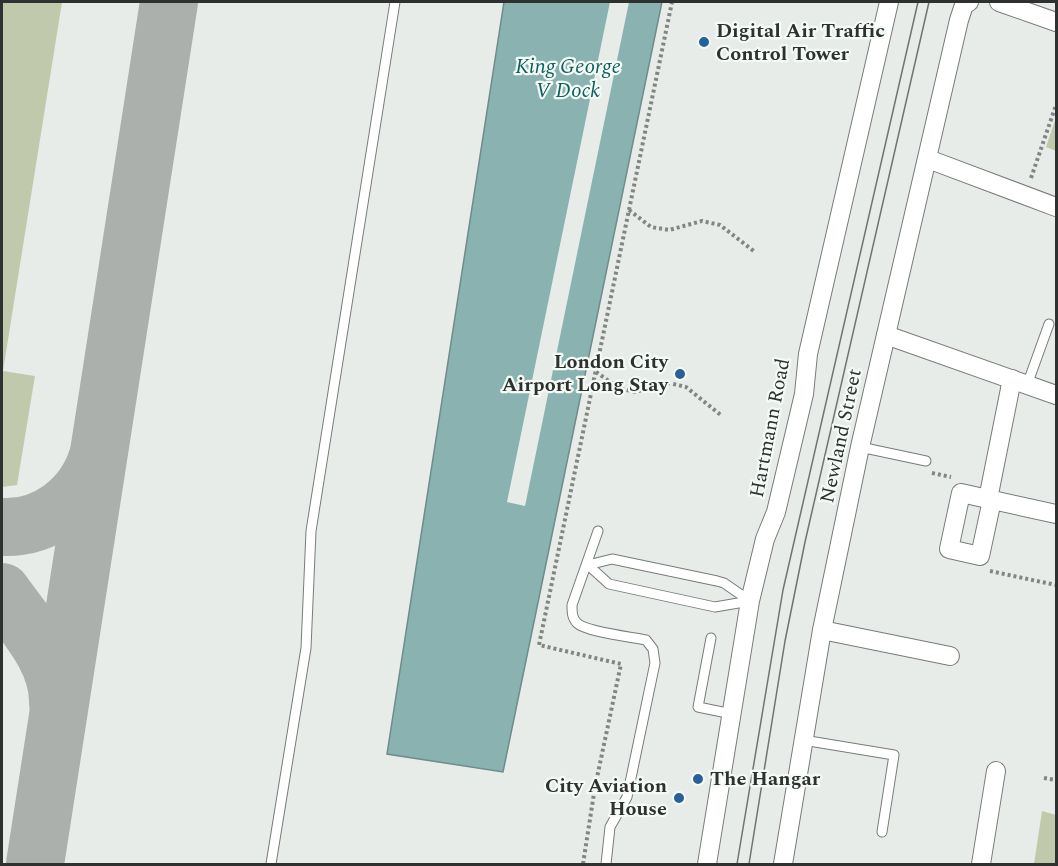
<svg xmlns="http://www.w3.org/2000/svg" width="1058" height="866" font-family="Spectral,serif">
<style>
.green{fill:#c1c9ad}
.water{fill:#8ab2b1;stroke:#6f8b8a;stroke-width:1.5}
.pier{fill:#e7ece9}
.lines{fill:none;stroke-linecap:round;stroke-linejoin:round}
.taxiway{stroke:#acb0ad;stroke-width:58}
.service-casing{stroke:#777c79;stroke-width:11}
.minor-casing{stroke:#777c79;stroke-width:20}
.path{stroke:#828583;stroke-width:4;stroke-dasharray:3 3;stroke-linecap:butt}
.service{stroke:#fff;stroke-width:9}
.minor{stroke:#fff;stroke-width:18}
.tram{stroke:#707371;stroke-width:1.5}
.poi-dot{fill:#286199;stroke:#f4faf6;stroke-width:2}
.labels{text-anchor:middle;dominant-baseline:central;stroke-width:4.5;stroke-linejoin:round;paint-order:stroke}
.poi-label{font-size:20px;font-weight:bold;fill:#2f3130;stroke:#f4faf6;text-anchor:start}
.street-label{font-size:20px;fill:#2f3130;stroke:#f4faf6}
.water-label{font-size:21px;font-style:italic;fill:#0d6060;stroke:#f4faf6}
</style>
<rect width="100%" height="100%" fill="#e7ece9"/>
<g class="green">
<path d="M2,2H62L3,371L35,376L17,485L2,487Z"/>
<path d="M1056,117V151L1046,147Z"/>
<path d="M1042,811L1056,815V864H1034Z"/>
</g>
<path class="water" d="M504,2H662L503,772L387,754Z"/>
<path class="pier" d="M610,2H629L525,506L507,502Z"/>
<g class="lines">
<g class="taxiway">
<path d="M2,527C45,529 84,500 97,459"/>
<path d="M2,592C25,625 59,660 58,703"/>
<path d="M35,864L169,2"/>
</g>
<defs>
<g id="service">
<path d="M1027,385L1049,324"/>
<path d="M860,447L926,461"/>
<path d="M598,531L572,605C572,612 572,618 577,623C586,632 632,637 646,640L653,649L655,663L627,797L610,827L606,864"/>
<path d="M588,565L609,584L715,607L750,601"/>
<path d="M588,565L612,559L717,581L724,583L750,601"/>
<path d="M711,638L698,707L732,714"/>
<path d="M803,740L894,755L882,832"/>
<path d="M271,864L306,648L311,531L395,2"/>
</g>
<g id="minor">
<path d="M999,2L1056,22"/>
<path d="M928,159L1056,207"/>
<path d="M886,335L1056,395"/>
<path d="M1012,379L988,499L1056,514"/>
<path d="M988,499L961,493L949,549L980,556L992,500"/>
<path d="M822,630L950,656"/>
<path d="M707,864L750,601L765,539L776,512L804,394L808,354L889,2"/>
<path d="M783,864L822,630L860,447L959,20L964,5L969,2"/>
<path d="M981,864L996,771"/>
</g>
</defs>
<use href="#service" class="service-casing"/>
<use href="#minor" class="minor-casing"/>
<g class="path">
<path d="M1031,178L1056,105"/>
<path d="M629,210L651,227L669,230L702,221L720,225L755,252"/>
<path d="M596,372L619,388L635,392L669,383L686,387L722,416"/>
<path d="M932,473L951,477"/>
<path d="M990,571L1056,585"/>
<path d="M1044,778L1056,780"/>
<path d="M583,864L595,787L621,664L539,645L672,2"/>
</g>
<use href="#service" class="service"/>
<use href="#minor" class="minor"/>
<g class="tram">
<path d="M737,864L783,590L918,2"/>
<path d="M749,864L785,641L805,542L929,2"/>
</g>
</g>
<g class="poi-dot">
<circle cx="704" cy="42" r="6"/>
<circle cx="680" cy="374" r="6"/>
<circle cx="698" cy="779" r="6"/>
<circle cx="679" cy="798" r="6"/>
</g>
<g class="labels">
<g class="poi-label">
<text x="716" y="31">Digital Air Traffic<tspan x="716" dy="23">Control Tower</tspan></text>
<text x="668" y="362" text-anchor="end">London City<tspan x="668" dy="23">Airport Long Stay</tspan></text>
<text x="710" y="779">The Hangar</text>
<text x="667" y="786" text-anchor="end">City Aviation<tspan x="667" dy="23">House</tspan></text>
</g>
<g class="street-label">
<text transform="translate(770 428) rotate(-79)">Hartmann Road</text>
<text transform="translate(841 436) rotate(-78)">Newland Street</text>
</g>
<g class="water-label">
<text x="568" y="67">King George<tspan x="568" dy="24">V Dock</tspan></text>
</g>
</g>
<rect width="1058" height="866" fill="none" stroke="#2f3130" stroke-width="6"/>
</svg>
